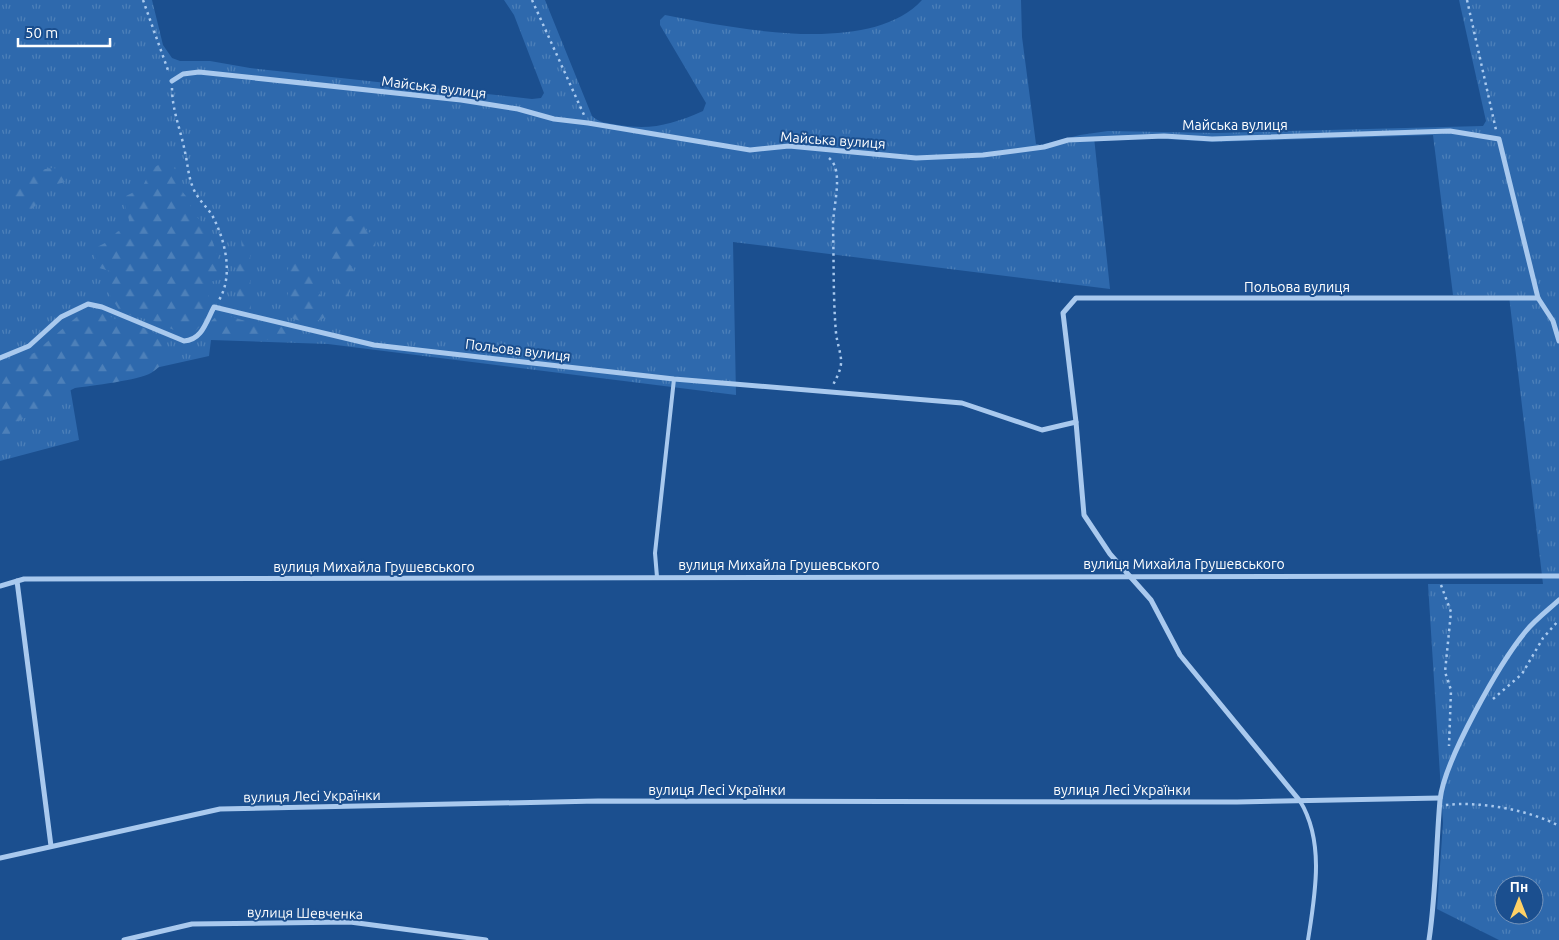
<svg xmlns="http://www.w3.org/2000/svg" width="1559" height="940" font-family="Ubuntu,sans-serif">
<style>
.grass{fill:url(#grass-tufts);fill-rule:evenodd}
.forest{fill:url(#forest-firs)}
.lines{fill:none;stroke-linecap:round;stroke-linejoin:round}
.path{stroke:#a9c9ee;stroke-width:2.5;stroke-dasharray:2.5 4;stroke-linecap:butt}
.service{stroke:#a9c9ee;stroke-width:4}
.minor{stroke:#a9c9ee;stroke-width:5}
.labels{text-anchor:middle;dominant-baseline:central;stroke-width:4;stroke-linejoin:round;paint-order:stroke}
.street-label{font-size:14px;fill:#fff;stroke:#1b4f8f}
</style>
<defs>
<pattern id="grass-tufts" width="24" height="20" patternUnits="userSpaceOnUse" patternTransform="scale(1.25)"><rect width="24" height="20" fill="#2e69ad"/><path d="M3 7l-1-3M5 7V3M7 7l1-3M15 17l-1-3M17 17v-4M19 17l1-3" fill="none" stroke="#4d80b9"/></pattern>
<pattern id="forest-firs" width="22" height="20" patternUnits="userSpaceOnUse" patternTransform="scale(1.25)"><rect width="22" height="20" fill="#2e69ad"/><path d="M5 1l3.5 6h-7zM16 11l3.5 6h-7z" fill="#4d80b9"/></pattern>
</defs>
<rect width="100%" height="100%" fill="#1b4f8f"/>
<path class="grass" d="M0,0H152L163,45L172,58L180,61H210L250,68L532,99L541,98L544,93L514,15L504,0H545L592,116C599,123 608,123 618,125C652,130 671,125 703,111L706,103L660,25V20L665,15C734,28 870,57 922,0H1021L1022,37L1036,144L1040,145L1080,135L1108,131L1217,133L1483,126L1486,121L1459,0H1559V940H1499L1437,909L1443,823L1428,584H1543L1509,296L1453,295L1433,135L1213,142L1120,136L1094,137L1110,289L733,242L736,395L328,344L211,340L209,356L70,387L79,440L0,461ZM1504,885H1534V915H1504Z"/>
<g class="forest">
<path d="M164,162C178,164 176,176 179,186C181,191 187,196 189,202C191,206 191,210 193,213C196,217 201,220 204,225C212,236 224,267 218,280L205,283C204,290 210,295 210,302C210,313 198,334 187,336L154,321L121,313L108,292C109,284 116,280 110,271L99,268L94,254L97,247L107,242L117,232L128,226L129,220L124,201L126,196L142,188L151,169Z"/>
<path d="M52,168L60,169L66,173L65,182L44,188L40,201L32,209L18,208L11,197C14,178 35,170 52,168Z"/>
<path d="M359,213L364,217L366,230L376,237L375,248C364,251 355,245 344,248V255L357,275C355,285 348,290 348,300L343,302L337,296L338,274L331,258L330,231L339,220Z"/>
<path d="M245,237L251,241C249,265 251,288 251,313L246,316L239,313L237,306L236,261L242,249L241,240Z"/>
<path d="M303,258C312,265 309,278 315,287C319,295 325,298 328,307L324,318C313,324 300,322 289,317L286,310L288,293L286,277L289,265L294,259Z"/>
<path d="M86,309C99,310 106,315 118,320C136,327 164,328 166,352C166,361 158,369 151,373C140,380 90,386 75,388L65,393L58,401L13,424L8,440L0,445V365L34,353Z"/>
<path d="M224,314L242,320L288,328L292,330V336L288,340L218,338L207,331C209,321 215,316 224,314Z"/>
</g>
<g class="lines">
<g class="path">
<path d="M143,0L169,73"/>
<path d="M532,0L584,115"/>
<path d="M1467,0L1496,130"/>
<path d="M172,88C172,110 181,131 185,152C188,165 188,177 194,190C198,199 206,206 212,215C225,239 234,275 219,300"/>
<path d="M829,158C845,171 832,209 833,228C834,263 833,298 836,333C837,342 840,350 841,359C842,368 837,377 833,385"/>
<path d="M1441,585L1451,612L1445,672L1451,690L1449,746"/>
<path d="M1493,699L1522,674L1543,638L1559,620"/>
<path d="M1446,805C1479,801 1530,810 1559,826"/>
</g>
<g class="service">
<path d="M657,577L655,553L674,379"/>
<path d="M1300,801C1325,842 1315,895 1308,940"/>
</g>
<g class="minor">
<path d="M172,81L183,74L199,72L461,100L518,109L554,119L588,123L750,150L789,146L916,158L983,155L1044,147L1068,140L1164,136L1212,139L1450,131L1499,139L1538,298L1553,321L1559,341"/>
<path d="M0,358L29,346L61,317L88,304L102,307L184,341C202,340 206,322 214,307L374,345L674,379L962,403L1042,430L1076,422"/>
<path d="M17,581L51,846"/>
<path d="M0,586L24,579L1559,576"/>
<path d="M1300,801L1180,655L1151,600L1110,554L1084,515L1076,422L1063,313L1076,298H1538"/>
<path d="M0,858L220,809L598,801L1237,802L1440,798"/>
<path d="M124,940L192,924L350,922L486,940"/>
<path d="M1429,940C1436,894 1436,846 1440,800C1444,761 1500,662 1526,631C1535,620 1548,610 1559,600"/>
</g>
</g>
<g class="labels">
<g class="street-label">
<text transform="translate(434 87) rotate(7)">Майська вулиця</text>
<text x="1235" y="125">Майська вулиця</text>
<text transform="translate(833 140) rotate(4)">Майська вулиця</text>
<text x="1297" y="287">Польова вулиця</text>
<text transform="translate(518 350) rotate(7)">Польова вулиця</text>
<text x="1184" y="564">вулиця Михайла Грушевського</text>
<text x="779" y="565">вулиця Михайла Грушевського</text>
<text x="374" y="567">вулиця Михайла Грушевського</text>
<text x="717" y="790">вулиця Лесі Українки</text>
<text x="1122" y="790">вулиця Лесі Українки</text>
<text transform="translate(312 796) rotate(-1)">вулиця Лесі Українки</text>
<text transform="translate(305 913) rotate(1)">вулиця Шевченка</text>
</g>
</g>
<g transform="translate(1519 900)"><circle r="24" fill="#1b4f8f" stroke="#7695bc"/>
<path d="M0-4L9 19L0 12L-9 19Z" fill="#ffd166"/>
<text y="-8" font-size="14" font-weight="bold" text-anchor="middle" fill="#ffffff">Пн</text>
</g>
<path d="M18 38v8h92v-8" fill="none" stroke="#ffffff" stroke-width="2.5"/>
<text x="25" y="38" font-size="15" fill="#ffffff" stroke="#1b4f8f" stroke-width="4" paint-order="stroke">50 m</text>
</svg>
